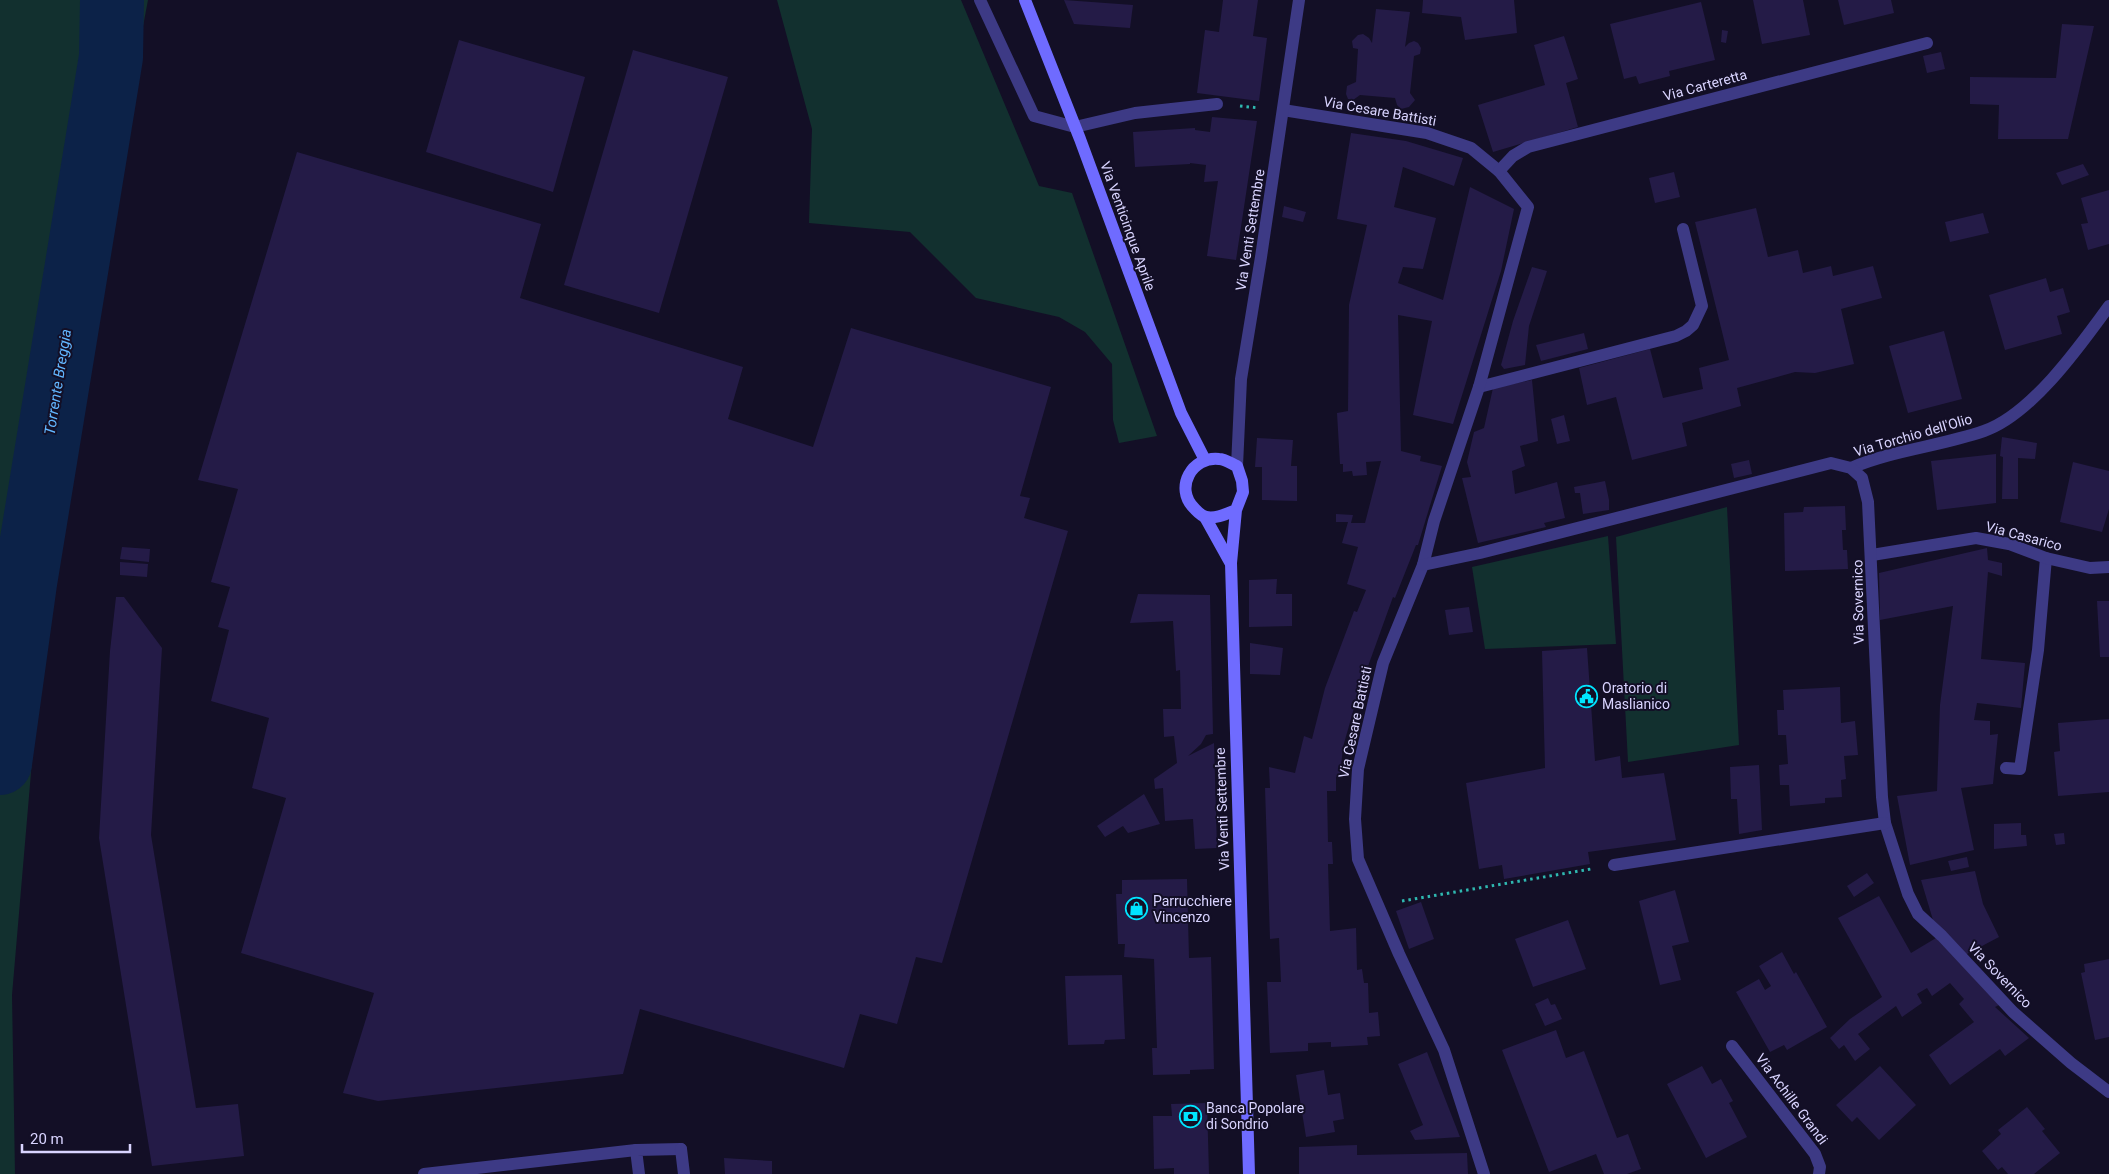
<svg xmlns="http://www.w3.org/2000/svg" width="2109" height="1174" font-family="Roboto,sans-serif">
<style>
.green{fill:#12302f}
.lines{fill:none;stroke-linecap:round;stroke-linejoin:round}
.river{stroke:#0c2248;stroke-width:64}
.building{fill:#241b47}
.path{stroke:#2fb8b0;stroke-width:3;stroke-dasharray:2.5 4;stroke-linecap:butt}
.lane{stroke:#3d3a85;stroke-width:12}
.street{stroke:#3d3a85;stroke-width:12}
.secondary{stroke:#6f6bff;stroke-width:12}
.labels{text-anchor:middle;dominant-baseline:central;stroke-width:4;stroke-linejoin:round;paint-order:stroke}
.street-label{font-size:14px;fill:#d9d4ff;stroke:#130f26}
.poi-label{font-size:14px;fill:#d9d4ff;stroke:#130f26;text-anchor:start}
.water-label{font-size:15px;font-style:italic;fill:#62b6ff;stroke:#130f26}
</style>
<rect width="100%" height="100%" fill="#130f26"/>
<g class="green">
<path d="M0,0H148L55,492L12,995L15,1174H0Z"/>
<path d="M777,0H961L1039,186L1072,193L1157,436L1119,443L1113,420L1112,364L1085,332L1059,317L976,298L910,232L809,223L812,129Z"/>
<path d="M1727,507L1739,745L1628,762L1616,537Z"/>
<path d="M1608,536L1616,644L1485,649L1472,567Z"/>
</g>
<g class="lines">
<path class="river" d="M0,763L25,583L111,57L112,0"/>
</g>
<g class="building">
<path d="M1064,0L1133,5L1130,28L1074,24Z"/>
<path d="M1223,0H1258L1253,36L1267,38L1259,101L1197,93L1205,30L1219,32Z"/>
<path d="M1423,0H1514L1517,33L1465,40L1461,17L1422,13Z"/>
<path d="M1753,0H1803L1810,35L1762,44Z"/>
<path d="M1838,0H1891L1894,13L1844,25Z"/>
<path d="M1701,2L1715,60L1669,71L1670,76L1639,84L1636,76L1624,79L1610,24Z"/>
<path d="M1376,9L1410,12L1405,47L1409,43L1414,41L1418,43L1421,48L1420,54L1414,56L1410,93L1415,100L1409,107L1401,109L1397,105L1395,98L1360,95L1353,100L1348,99L1346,94L1347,86L1356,82L1358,49L1353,48L1352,41L1358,35L1363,34L1369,38L1372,43Z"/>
<path d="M2062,24L2094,26L2068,139H1998L1999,105L1970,104V77L2056,78Z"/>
<path d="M1722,30L1728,31L1726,43L1721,42Z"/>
<path d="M1564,36L1578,79L1566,83L1578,127L1493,152L1478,105L1545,85L1534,45Z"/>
<path d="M459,40L585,77L553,192L426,152Z"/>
<path d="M633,50L728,77L659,313L564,285Z"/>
<path d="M1941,52L1945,69L1927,73L1923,56Z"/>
<path d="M1212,117L1257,121L1236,260L1207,256L1218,181L1204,182L1206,165L1190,163V164L1135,167L1133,132L1195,128V130L1210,132Z"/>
<path d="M1351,133L1406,141L1463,158L1454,186L1403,167L1394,207L1436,218L1423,269L1403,267L1398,283L1443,300L1470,187L1514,209L1501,271L1453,424L1413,415L1432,321L1398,315L1401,451L1421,456L1420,461L1442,466L1418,545H1416L1395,598L1393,597L1358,694L1343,747L1340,777H1336V791H1327L1328,842H1332L1333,864H1328L1330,931L1356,928L1357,970L1362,969L1364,983H1368L1369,1013L1378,1012L1380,1036L1367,1037L1368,1045L1331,1047V1042L1308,1043V1051L1270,1053L1267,982H1281L1279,938L1270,939L1265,788H1270L1269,767L1295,773L1304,736L1312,739L1325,688L1354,611L1357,612L1366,590L1347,584L1358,547L1342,543L1348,522H1336V514L1353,515L1351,523H1365L1381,461L1366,462L1367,475L1353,476L1352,471L1343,472V464H1340L1337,413L1348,411L1349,305L1367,225L1337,219Z"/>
<path d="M297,152L541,224L520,298L743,367L728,419L813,447L851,328L1051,387L1020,496L1030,498L1024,518L1068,531L942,963L916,957L897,1024L860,1014L844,1068L640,1009L623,1074L378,1101L343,1093L374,993L241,953L286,798L252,788L269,718L211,701L229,630L218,627L230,587L211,582L238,489L198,480Z"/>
<path d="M2083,164L2089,175L2062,185L2056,173Z"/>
<path d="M1674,172L1680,197L1655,203L1649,178Z"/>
<path d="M2109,190V244L2088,250L2081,224L2088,223L2081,198Z"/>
<path d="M1284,206L1306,212L1303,222L1282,217Z"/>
<path d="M1756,208L1768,257L1798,250L1803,273L1831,266L1833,276L1873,266L1882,298L1841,309L1854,364L1815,373L1795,372L1737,388L1741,406L1682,423L1687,446L1632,460L1616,397L1587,405L1579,368L1650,349L1663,398L1703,389L1699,368L1729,360L1695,222Z"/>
<path d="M1983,213L1989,233L1950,242L1945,222Z"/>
<path d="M1532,267L1547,271L1529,326L1525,365L1504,369L1501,365L1513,321Z"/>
<path d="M2046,278L2050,292L2063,288L2070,312L2057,316L2062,334L2005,350L1989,295Z"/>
<path d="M1944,331L1962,399L1908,413L1889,346Z"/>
<path d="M1584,333L1588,349L1541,361L1536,345Z"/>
<path d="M1532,380L1538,441L1520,446L1525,466L1512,471L1515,494L1557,482L1565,518L1544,523L1546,527L1478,543L1462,478L1471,477L1467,462L1474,432L1484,428L1493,388Z"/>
<path d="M1564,415L1570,441L1557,444L1551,419Z"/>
<path d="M2002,437L2037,443L2035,459L2018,458V499H2002L2003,457L2000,456Z"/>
<path d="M1257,438L1293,440L1291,466H1297V501L1262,500V467H1255Z"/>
<path d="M1996,454V503L1937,510L1931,461Z"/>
<path d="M1749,460L1752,474L1734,478L1731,464Z"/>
<path d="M2073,462L2109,471V509L2102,532L2060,522Z"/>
<path d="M1605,481L1609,500V510L1583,514L1580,493H1575L1574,487Z"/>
<path d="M1845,506L1846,530H1842L1843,550H1847L1848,569L1785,571L1784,513L1803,512L1804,507Z"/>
<path d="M122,547L150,549L149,562L120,559Z"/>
<path d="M1987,548L1988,560L2002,563V576L1988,572L1981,659L2025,663L2021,708L1977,703L1974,720L1990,721V735L1998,734L1993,784L1961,788L1974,850L1910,865L1897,796L1937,791L1940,705L1953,606L1880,620L1879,573Z"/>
<path d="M120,562L148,564L147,577L120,575Z"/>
<path d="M1277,579L1276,594H1292V626L1249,627V580Z"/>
<path d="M1138,594L1210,595L1213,734L1206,735L1201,744L1188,756L1214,743L1217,848L1195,849L1193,819L1165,821L1163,788L1155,789L1154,779L1177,763L1174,736L1164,737L1163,709H1181L1180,670L1176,671L1173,621L1130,623Z"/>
<path d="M116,597H124L162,648L151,835L196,1108L238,1104L244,1156L152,1166L99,838L110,651Z"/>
<path d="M2097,601H2109V657H2100Z"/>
<path d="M1469,607L1473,632L1449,635L1445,610Z"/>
<path d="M1250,643L1283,648L1280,675L1250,674Z"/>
<path d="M1587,648L1595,761L1620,756L1622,778L1664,773L1676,840L1588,852L1590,864L1504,879L1502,865L1479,869L1466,783L1545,768L1542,651Z"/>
<path d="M1840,687L1841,723L1855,721L1858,755L1844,756L1846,779L1841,780L1842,797L1825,798V803L1790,806L1789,785H1780L1779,765L1788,764L1786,735H1778L1777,710H1784L1783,690Z"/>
<path d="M2109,719V792L2058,796L2054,752L2060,751L2058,723Z"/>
<path d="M1759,765L1762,830L1739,834L1737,799H1731L1730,767Z"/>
<path d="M1144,794L1160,824L1128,833L1123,826L1105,837L1097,826Z"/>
<path d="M2021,823V835H2026L2027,846L1994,849V824Z"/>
<path d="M2064,833L2065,844L2056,845L2054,834Z"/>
<path d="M1967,857L1969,867L1951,871L1948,861Z"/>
<path d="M1975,871L1983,904L1999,937L1965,955L1933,920L1921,880Z"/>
<path d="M1867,873L1874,883L1854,897L1847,886Z"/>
<path d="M1187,879L1189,958L1211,957L1214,1069L1190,1070V1074L1153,1075L1152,1048H1157L1154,959L1124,957L1125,944H1118L1116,894H1122V880Z"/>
<path d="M1675,890L1689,942L1672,946L1681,980L1660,985L1639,901Z"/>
<path d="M1879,896L1911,953L1936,938L1999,1005L1995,1007L2029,1038L2005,1056L2000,1049L1950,1085L1929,1055L1974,1022L1959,1004L1964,999L1950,983L1932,996L1927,988L1917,994L1922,1003L1902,1017L1896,1006L1858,1034L1870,1049L1855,1061L1844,1045L1839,1049L1830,1038L1850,1019L1882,997L1838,918Z"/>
<path d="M1421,902L1434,939L1409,949L1396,911Z"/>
<path d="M1568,920L1586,969L1533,987L1515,939Z"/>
<path d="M1782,952L1794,974L1796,972L1827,1027L1787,1050L1784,1045L1770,1052L1736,992L1759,979L1765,990L1771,986L1759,966Z"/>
<path d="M2109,959V1037L2095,1040L2081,973L2085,972L2084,964Z"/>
<path d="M1122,975L1125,1039L1105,1040L1104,1044L1068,1045L1065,976Z"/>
<path d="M1548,998L1551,1005L1555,1004L1562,1019L1545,1026L1535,1004Z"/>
<path d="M1556,1030L1566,1058L1584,1051L1617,1138L1628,1134L1641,1169L1627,1174H1604L1596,1154L1549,1172L1502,1050Z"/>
<path d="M1427,1052L1451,1114L1460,1137L1415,1140L1410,1131L1423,1125L1398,1064Z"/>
<path d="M1702,1066L1712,1084L1721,1079L1733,1101L1729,1103L1747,1137L1706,1158L1667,1084Z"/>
<path d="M1880,1066L1916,1105L1879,1140L1857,1117L1852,1122L1836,1105Z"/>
<path d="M1324,1070L1328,1095L1340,1093L1344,1119L1333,1121L1335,1132L1306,1137L1296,1075Z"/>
<path d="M1207,1103L1209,1174H1174V1168L1154,1169L1153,1116H1172L1171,1104Z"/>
<path d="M2027,1107L2045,1129L2042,1131L2060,1153L2034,1174H2008L2002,1167L1998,1170L1982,1151L2001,1134L1998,1130Z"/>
<path d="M1357,1145V1155L1467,1153L1468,1174H1299V1147Z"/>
<path d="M724,1158L772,1161V1174H725Z"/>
</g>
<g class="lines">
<g class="path">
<path d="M1240,106L1259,108"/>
<path d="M1402,901L1591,869"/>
</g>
<g class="lane">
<path d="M980,0L1034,116L1075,127"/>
<path d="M1479,387L1676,336L1686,331L1693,325L1702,306L1683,229"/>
<path d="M2006,768L2020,769L2038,650L2046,558"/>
<path d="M1732,1046L1815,1154L1820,1167L1819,1174"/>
<path d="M424,1174L636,1150"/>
<path d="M639,1174L636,1150L681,1149"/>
</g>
<g class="street">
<path d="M1283,110L1427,133L1471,148L1499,171L1528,207L1479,387L1434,521L1423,565L1383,663L1358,769L1355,819L1358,859L1399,954L1444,1050L1484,1174"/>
<path d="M1075,127L1135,113L1217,104"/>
<path d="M1499,171L1513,156L1528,147L1927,43"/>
<path d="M1237,466L1241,379L1261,257L1299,0"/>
<path d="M1851,468C1893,450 1941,446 1984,431C2031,415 2080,346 2109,306"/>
<path d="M1872,555L1976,538L2009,544L2046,558L2090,568L2109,567"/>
<path d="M1423,565L1480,553L1831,463L1851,468L1862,478L1868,502L1882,797L1885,823L1908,894L1918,914L1942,936L2013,1012L2071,1063L2109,1092"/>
<path d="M1614,865L1885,823"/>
<path d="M681,1149L684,1174"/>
</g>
<g class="secondary">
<path d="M1025,0L1080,139L1181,413L1205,460"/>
<path d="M1236,510C1226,514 1216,519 1206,517C1201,516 1197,511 1194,508C1174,488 1192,456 1219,459C1225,459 1232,464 1237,466L1242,481L1243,492L1236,510L1231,563L1249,1174"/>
<path d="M1205,517L1230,562"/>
</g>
</g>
<defs>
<symbol id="civic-ring" viewBox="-11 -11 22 22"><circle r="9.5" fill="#130f26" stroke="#00e5ff" stroke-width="1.5"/><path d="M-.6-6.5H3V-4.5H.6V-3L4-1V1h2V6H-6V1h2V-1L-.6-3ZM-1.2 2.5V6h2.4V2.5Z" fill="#00e5ff"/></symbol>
<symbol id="shop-ring" viewBox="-11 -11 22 22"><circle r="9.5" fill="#130f26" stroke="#00e5ff" stroke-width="1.5"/><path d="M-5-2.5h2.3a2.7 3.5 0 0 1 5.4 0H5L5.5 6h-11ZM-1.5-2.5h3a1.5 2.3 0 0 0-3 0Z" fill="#00e5ff"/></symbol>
<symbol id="bank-ring" viewBox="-11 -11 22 22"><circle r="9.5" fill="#130f26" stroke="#00e5ff" stroke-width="1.5"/><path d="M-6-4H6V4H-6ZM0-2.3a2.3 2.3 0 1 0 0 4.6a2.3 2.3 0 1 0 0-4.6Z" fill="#00e5ff"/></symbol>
</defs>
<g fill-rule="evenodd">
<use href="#civic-ring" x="1574" y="684" width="25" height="25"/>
<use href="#shop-ring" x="1124" y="896" width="25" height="25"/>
<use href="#bank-ring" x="1178" y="1104" width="25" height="25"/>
</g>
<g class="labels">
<g class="street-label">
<text transform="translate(1705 85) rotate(-15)">Via Carteretta</text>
<text transform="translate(1380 111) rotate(10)">Via Cesare Battisti</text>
<text transform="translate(1128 226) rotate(70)">Via Venticinque Aprile</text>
<text transform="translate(1250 230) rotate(-81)">Via Venti Settembre</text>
<text transform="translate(1913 435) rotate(-16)">Via Torchio dell'Olio</text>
<text transform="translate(2024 536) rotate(15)">Via Casarico</text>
<text transform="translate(1858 602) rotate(-91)">Via Sovernico</text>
<text transform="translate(1355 722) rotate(-78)">Via Cesare Battisti</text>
<text transform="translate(1222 809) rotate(-92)">Via Venti Settembre</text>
<text transform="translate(2000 975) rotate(46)">Via Sovernico</text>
<text transform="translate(1792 1099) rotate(53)">Via Achille Grandi</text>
</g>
<g class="poi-label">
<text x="1602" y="688">Oratorio di<tspan x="1602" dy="16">Maslianico</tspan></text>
<text x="1153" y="901">Parrucchiere<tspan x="1153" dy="16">Vincenzo</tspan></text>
<text x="1206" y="1108">Banca Popolare<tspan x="1206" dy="16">di Sondrio</tspan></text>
</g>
<g class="water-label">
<text transform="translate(58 382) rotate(-81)">Torrente Breggia</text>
</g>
</g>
<path d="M22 1144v8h108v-8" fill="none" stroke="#d9d4ff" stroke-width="2.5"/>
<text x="30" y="1144" font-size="15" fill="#d9d4ff" stroke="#130f26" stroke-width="4" paint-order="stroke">20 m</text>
</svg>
